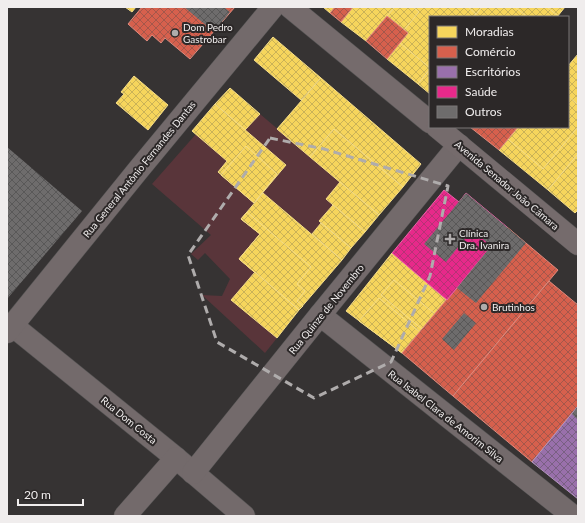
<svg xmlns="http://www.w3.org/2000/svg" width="585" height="523" font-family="Lato,sans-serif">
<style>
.grass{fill:#59353a}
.homes{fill:url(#homes-cross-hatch);stroke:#f4dc88}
.shops{fill:url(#shops-cross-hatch);stroke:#de8a7d}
.offices{fill:url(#offices-cross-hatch);stroke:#b396bf}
.health{fill:url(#health-cross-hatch);stroke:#ea64a8}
.building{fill:url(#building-cross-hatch)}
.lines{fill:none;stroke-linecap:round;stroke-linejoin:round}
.minor-casing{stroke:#535252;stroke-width:23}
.major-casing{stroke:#535252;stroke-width:23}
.minor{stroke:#736a6b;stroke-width:22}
.major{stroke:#756b6c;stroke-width:22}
.marked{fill:none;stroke:#afacac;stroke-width:3;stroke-dasharray:8 5;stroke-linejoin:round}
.poi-dot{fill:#afacac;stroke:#2c2828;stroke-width:1.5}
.labels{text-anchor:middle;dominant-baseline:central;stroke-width:4;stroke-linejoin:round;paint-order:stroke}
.poi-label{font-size:10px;fill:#f0eded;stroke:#2c2828;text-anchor:start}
.street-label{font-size:10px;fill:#f0eded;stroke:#2c2828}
</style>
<defs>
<pattern id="homes-cross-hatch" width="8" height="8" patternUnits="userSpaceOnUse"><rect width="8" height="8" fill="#f6d55c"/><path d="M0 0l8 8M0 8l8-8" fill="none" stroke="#cab257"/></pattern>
<pattern id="shops-cross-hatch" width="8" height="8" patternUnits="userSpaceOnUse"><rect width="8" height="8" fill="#d6604d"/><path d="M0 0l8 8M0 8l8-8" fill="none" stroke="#a4574b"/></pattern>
<pattern id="offices-cross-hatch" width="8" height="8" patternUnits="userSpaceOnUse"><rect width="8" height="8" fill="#9970ab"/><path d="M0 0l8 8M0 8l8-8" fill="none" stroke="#796083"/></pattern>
<pattern id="health-cross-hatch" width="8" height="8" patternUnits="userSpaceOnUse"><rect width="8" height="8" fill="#e7298a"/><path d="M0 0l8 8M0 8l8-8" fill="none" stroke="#b73276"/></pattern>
<pattern id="building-cross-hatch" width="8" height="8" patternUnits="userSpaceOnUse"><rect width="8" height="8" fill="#6e6c6c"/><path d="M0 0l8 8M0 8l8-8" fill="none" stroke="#595858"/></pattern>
</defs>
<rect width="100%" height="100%" fill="#363333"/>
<g class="grass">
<path d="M260,114L340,182L333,205L319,221L321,223L312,234L263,193L264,190L286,165L245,130Z"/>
<path d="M196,134L227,161L218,172L254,203L241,219L260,234L255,272L231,300L277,338L265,353L202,295L222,296L230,279L205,253L198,260L191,254L211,235L152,184Z"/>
</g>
<g class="homes">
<path d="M125,7H136L132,12Z"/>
<path d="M323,7H335L330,13Z"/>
<path d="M353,7H395L366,41L341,22Z"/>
<path d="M395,7H482L474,17H430V69L418,84L387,59L408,33L387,16Z"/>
<path d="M413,7H468L476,14L474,17H430V68L400,43L408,33L404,30L419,12Z"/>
<path d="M482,7H565L557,17H474Z"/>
<path d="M515,7H547L558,16L557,17H524L525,15Z"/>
<path d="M273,37L321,78L301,100L254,60Z"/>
<path d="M578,54V154L548,190L499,150L518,127H568V66Z"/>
<path d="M430,69V94L418,84Z"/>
<path d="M134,76L168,105L148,130L116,103L124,94L121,92Z"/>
<path d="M321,78L421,164L403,187L334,129L310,157L277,129Z"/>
<path d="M230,88L260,114L245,130L215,104Z"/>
<path d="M568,96L578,105V127L543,169L508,139L518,127H568Z"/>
<path d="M215,104L286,165L254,203L218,172L227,161L192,131Z"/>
<path d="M334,129L403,187L379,215L310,157Z"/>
<path d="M246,146L277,174L254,203L221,175Z"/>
<path d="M578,154V210L575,213L548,190Z"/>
<path d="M340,182L379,215L365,232L326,199Z"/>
<path d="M263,193L342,260L299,310L239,259L260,234L241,219Z"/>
<path d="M333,205L365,232L351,248L319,221Z"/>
<path d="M247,212L311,267L297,284L305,291L297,301L303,306L299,310L239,259L260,234L241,219Z"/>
<path d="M321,223L351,248L342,260L312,234Z"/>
<path d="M392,253L447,300L402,353L346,311Z"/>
<path d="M255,272L299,310L277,338L231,300Z"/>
<path d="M394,280L435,314L422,329L381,295Z"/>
<path d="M379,298L420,332L402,353L359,321Z"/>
</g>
<g class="shops">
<path d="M142,7H235L190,59L165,38L161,43L152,35L147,41L128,24Z"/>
<path d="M335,7H353L341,22L330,13Z"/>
<path d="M387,16L408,33L387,59L366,41Z"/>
<path d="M470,127H518L499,150Z"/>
<path d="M507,227L558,270L453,396L402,353Z"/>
<path d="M549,281L578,305V406L532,462L453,396Z"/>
</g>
<path class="offices" d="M578,406V499L532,462Z"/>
<path class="health" d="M444,190L459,202L466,193L507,227L447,300L392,253Z"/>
<g class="building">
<path d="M184,7H224L230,12L214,32Z"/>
<path d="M7,147L82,211L7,299Z"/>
<path d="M466,193L526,243L476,303L457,288L491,246L472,230L446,262L424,244Z"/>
<path d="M464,313L476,323L454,350L442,339Z"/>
<path d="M578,406V420L572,414Z"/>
</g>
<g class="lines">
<defs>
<g id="minor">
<path d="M320,315L573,516"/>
<path d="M13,326L176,458L244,516"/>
<path d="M7,332L139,169L273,7"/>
<path d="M193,473L320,315L459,145"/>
<path d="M125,516L176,458"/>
</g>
<g id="major">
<path d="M290,7L430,122"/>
<path d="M437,127L578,244"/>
</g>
</defs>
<use href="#minor" class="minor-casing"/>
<use href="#major" class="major-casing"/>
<use href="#minor" class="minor"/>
<use href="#major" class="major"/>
</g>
<path class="marked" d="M270,138L324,149L448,186L430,276L391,362L314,398L217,342L188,255Z"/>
<g class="poi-dot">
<circle cx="175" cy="33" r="4"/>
<path d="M448 233h4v4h4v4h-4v4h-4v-4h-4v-4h4z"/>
<circle cx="484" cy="307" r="4"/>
</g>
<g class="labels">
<g class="poi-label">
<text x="183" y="27">Dom Pedro<tspan x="183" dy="12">Gastrobar</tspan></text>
<text x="459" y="233">Clínica<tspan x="459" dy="12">Dra. Ivanira</tspan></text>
<text x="492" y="307">Brutinhos</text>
</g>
<g class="street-label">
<text transform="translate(139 169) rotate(-51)">Rua General Antônio Fernandes Dantas</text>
<text transform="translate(507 185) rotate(40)">Avenida Senador João Câmara</text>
<text transform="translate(326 309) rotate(-51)">Rua Quinze de Novembro</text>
<text transform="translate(446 416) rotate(38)">Rua Isabel Clara de Amorim Silva</text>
<text transform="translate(129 420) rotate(39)">Rua Dom Costa</text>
</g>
</g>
<rect width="585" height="523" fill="none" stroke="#f0eded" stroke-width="16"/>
<rect x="429" y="16" width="140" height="112" fill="#2c2828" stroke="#7a7777"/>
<rect x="437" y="26" width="20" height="12" fill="#f6d55c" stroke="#7a7777"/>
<text x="465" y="36" font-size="12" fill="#f0eded">Moradias</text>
<rect x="437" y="46" width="20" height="12" fill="#d6604d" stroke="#7a7777"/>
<text x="465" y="56" font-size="12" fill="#f0eded">Comércio</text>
<rect x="437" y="66" width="20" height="12" fill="#9970ab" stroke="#7a7777"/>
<text x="465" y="76" font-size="12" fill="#f0eded">Escritórios</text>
<rect x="437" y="86" width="20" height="12" fill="#e7298a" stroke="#7a7777"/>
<text x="465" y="96" font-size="12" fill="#f0eded">Saúde</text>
<rect x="437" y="106" width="20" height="12" fill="#6e6c6c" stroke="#7a7777"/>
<text x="465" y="116" font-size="12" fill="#f0eded">Outros</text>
<path d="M18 499v6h65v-6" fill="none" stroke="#f0eded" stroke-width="2"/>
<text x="24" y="499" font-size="12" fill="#f0eded" stroke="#2c2828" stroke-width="3" paint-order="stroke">20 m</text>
</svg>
